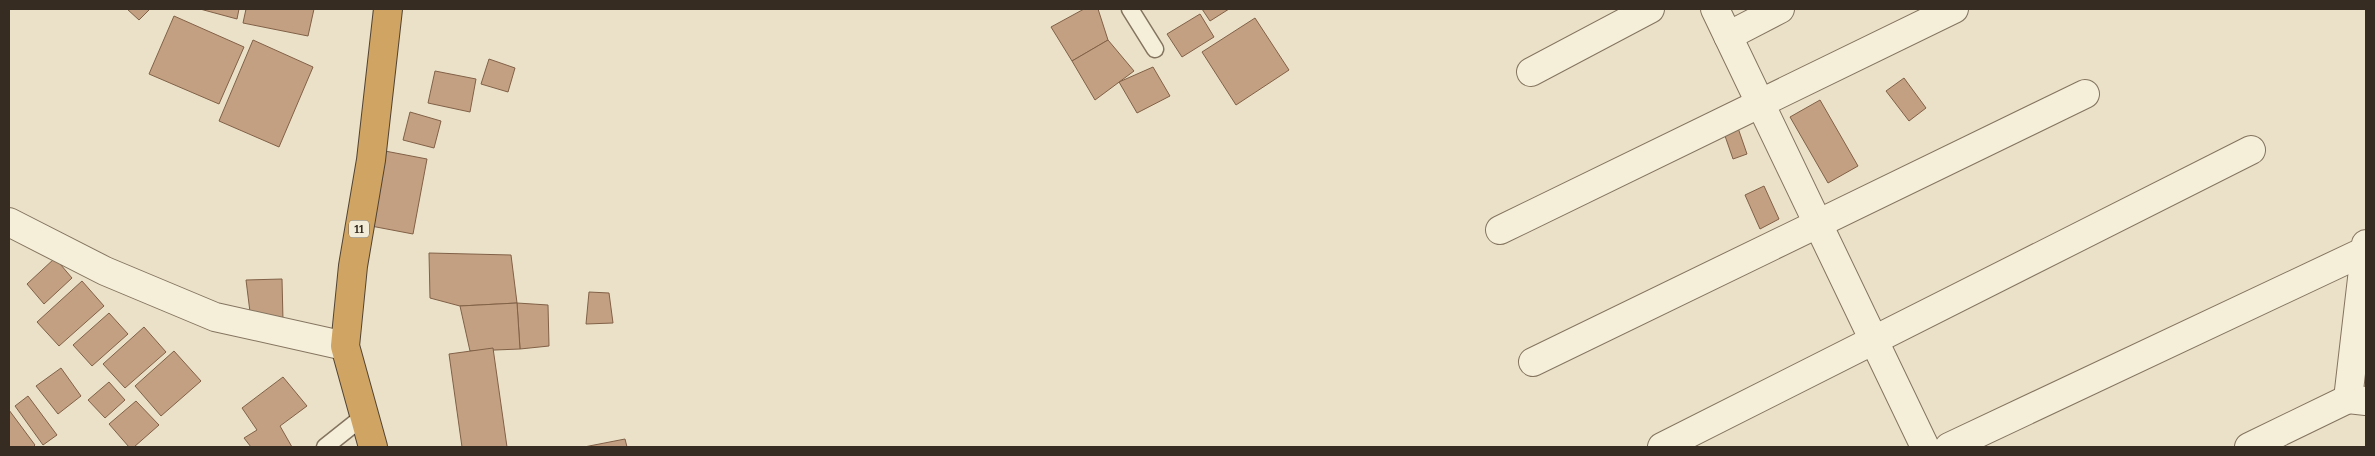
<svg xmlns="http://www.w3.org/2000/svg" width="2375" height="456" font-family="Bitter,serif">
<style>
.building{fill:#c4a082;stroke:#816147}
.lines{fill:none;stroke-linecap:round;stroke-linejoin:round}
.lane-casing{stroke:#84745f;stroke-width:19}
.street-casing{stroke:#84745f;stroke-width:30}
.highway-casing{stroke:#524332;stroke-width:30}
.lane{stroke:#f5efda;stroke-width:16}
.street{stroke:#f5efda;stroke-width:28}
.highway{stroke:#d0a462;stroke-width:28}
.labels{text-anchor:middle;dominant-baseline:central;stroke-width:4;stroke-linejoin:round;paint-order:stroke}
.shield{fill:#f2ebd7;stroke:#6e6558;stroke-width:1}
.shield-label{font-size:11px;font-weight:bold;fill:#362c21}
</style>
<rect width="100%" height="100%" fill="#eae1c8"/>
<g class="building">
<path d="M127,9H150L139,20Z"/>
<path d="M200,9H239L237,19Z"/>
<path d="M246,9H314L308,36L243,23Z"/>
<path d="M1084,9H1098L1108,40L1072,61L1051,27Z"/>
<path d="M1202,9H1229L1210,21Z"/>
<path d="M1200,14L1214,37L1182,57L1167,34Z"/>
<path d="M174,16L244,47L219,104L149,74Z"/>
<path d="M1255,18L1289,70L1236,105L1202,52Z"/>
<path d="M253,40L313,67L279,147L219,121Z"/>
<path d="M1108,40L1134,71L1095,100L1072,61Z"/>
<path d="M489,59L515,68L508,92L481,84Z"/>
<path d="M1153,67L1170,96L1137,113L1119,82Z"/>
<path d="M435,71L476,79L470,112L428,103Z"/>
<path d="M1904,78L1926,108L1909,121L1886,91Z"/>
<path d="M1820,100L1858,166L1828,183L1790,117Z"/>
<path d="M410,112L441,121L434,148L403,140Z"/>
<path d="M1738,128L1747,154L1733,159L1724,133Z"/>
<path d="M385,151L427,159L413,234L371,226Z"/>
<path d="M1764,186L1779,219L1760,229L1745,195Z"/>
<path d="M429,253L511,255L517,303L460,306L430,298Z"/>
<path d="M55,258L72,278L44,304L27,284Z"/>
<path d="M282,279L283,321L251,320L246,280Z"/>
<path d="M82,281L104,306L59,346L37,322Z"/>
<path d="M589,292L609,293L613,323L586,324Z"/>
<path d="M517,303L548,305L549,346L520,349Z"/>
<path d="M517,303L520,349L470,351L460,306Z"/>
<path d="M109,313L128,334L92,366L73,345Z"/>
<path d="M144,327L166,352L125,388L103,364Z"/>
<path d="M493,348L507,447H462L449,354Z"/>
<path d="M174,351L201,381L161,416L135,386Z"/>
<path d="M61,368L81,396L58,414L36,386Z"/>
<path d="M283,377L307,406L280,426L292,447H251L244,438L257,430L242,408Z"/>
<path d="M109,382L125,400L105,418L88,400Z"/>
<path d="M28,396L57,435L43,445L15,406Z"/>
<path d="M136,401L159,425L134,447H129L109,424Z"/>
<path d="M9,410L35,445L33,447H9Z"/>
<path d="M625,439L627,447H584Z"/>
</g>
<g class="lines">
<defs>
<g id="lane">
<path d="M1130,9L1155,49"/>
<path d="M325,447L364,416"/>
</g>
<g id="street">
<path d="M1715,9L1925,447"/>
<path d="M1728,36L1780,9"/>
<path d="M1531,72L1650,9"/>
<path d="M9,222L105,271L215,317L345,346"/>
<path d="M1500,230L1954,9"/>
<path d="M2366,244L2348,399L2366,401"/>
<path d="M1533,362L2085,94"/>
<path d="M1662,447L2251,150"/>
<path d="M1949,447L2365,251"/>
<path d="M2249,447L2348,399"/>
</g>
<path id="highway" d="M373,447L345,346L353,266L371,160L388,9"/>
</defs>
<use href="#lane" class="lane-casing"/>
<use href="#street" class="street-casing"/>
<use href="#highway" class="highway-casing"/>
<use href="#lane" class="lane"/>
<use href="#street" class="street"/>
<use href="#highway" class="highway"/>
</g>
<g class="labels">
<rect class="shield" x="349" y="220.5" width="20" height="17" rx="4"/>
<g class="shield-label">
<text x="359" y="229">11</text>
</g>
</g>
<rect width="2375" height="456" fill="none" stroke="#362c21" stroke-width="20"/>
</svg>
